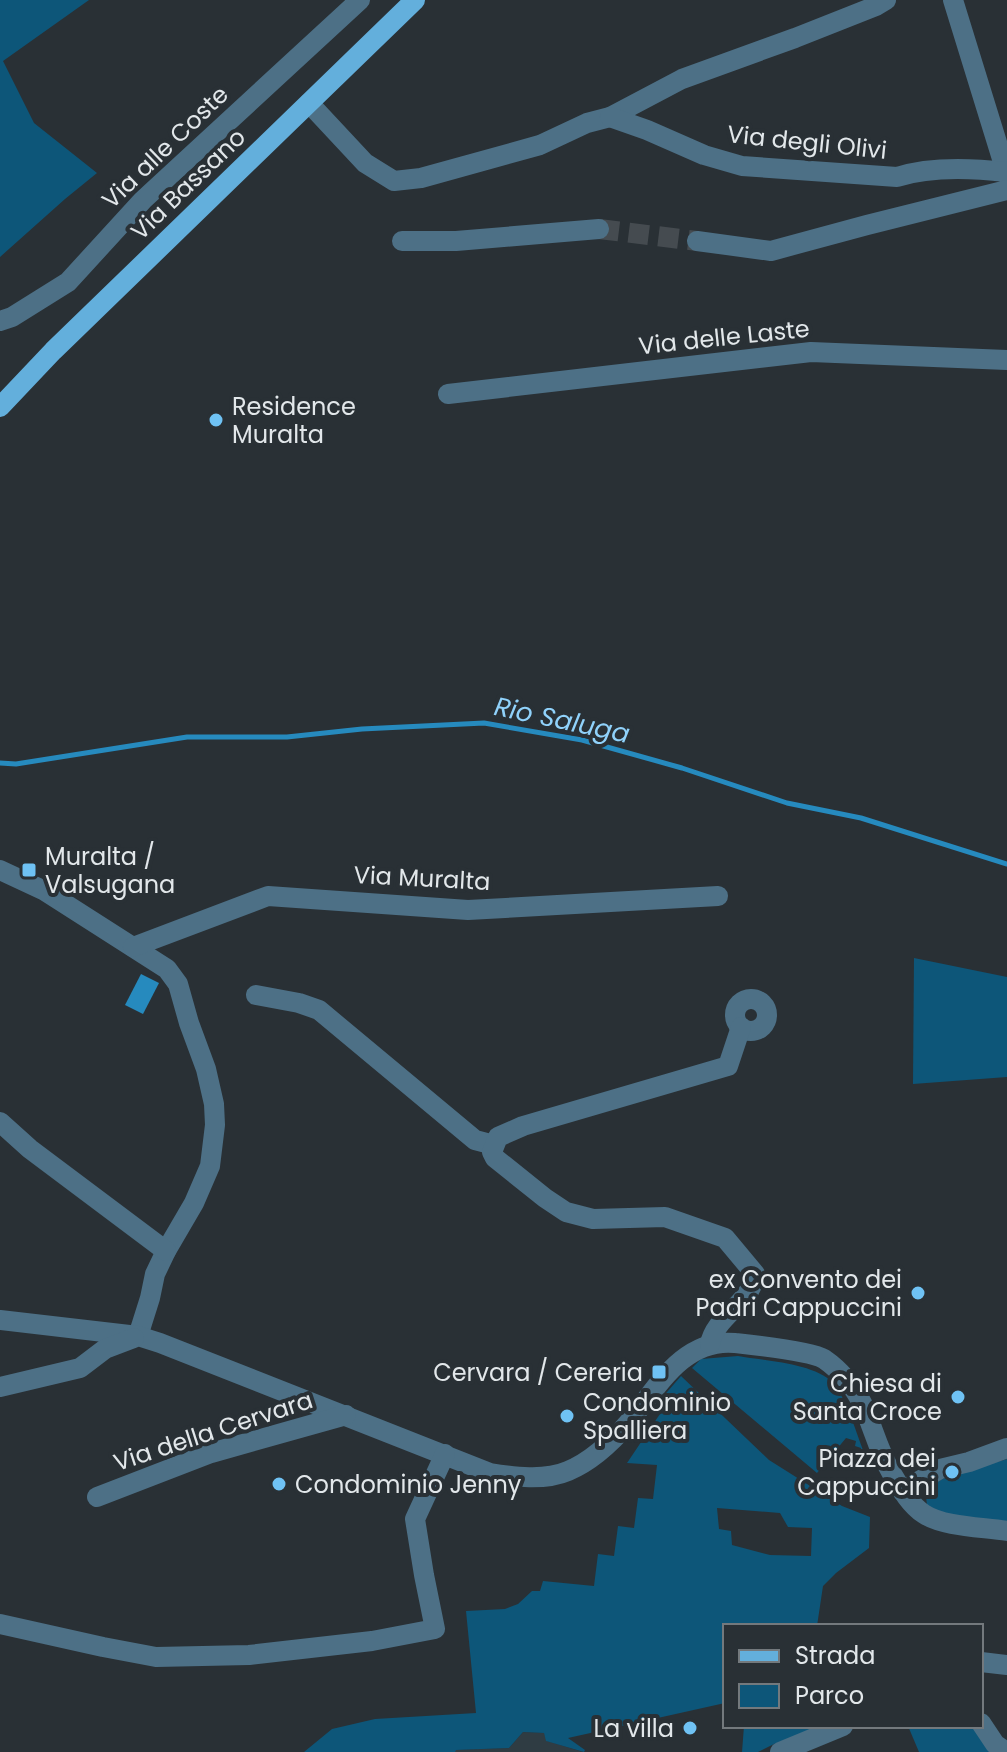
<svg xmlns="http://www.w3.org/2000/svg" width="1007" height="1752" font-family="Poppins,sans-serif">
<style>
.built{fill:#2f3c43}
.green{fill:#0d5679;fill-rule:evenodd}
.water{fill:#268abe}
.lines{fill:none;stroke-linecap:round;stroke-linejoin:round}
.stream{stroke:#268abe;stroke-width:5}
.minor-tunnel{stroke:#454b50;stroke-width:20;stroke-dasharray:20 10;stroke-linecap:butt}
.minor{stroke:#4d7086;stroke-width:20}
.major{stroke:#63afdc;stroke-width:20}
.poi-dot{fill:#6fc2f4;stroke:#293035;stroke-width:3}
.labels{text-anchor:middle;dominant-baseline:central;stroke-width:8;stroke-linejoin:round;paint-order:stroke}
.street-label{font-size:24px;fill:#e2e7ea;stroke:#293035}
.poi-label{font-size:24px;fill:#e2e7ea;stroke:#293035;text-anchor:end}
.water-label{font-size:26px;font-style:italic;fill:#90d2fb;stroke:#293035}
</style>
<rect width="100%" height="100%" fill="#293035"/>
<path class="built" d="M523,1732L544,1733L547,1741L583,1752H455V1750L509,1748Z"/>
<g class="green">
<path d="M0,0H89L3,61L34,123L97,173L65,199L0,257Z"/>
<path d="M914,958L1007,977V1077L913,1084Z"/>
<path d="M738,1356C765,1361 814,1363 833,1383C847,1398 859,1442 868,1463L864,1462V1455L860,1454L861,1448L855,1446L856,1441L846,1438L817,1473L692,1368L701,1359Z"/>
<path d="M681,1376L769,1460L842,1506L870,1517L869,1548L836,1573L823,1586L817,1626H725V1703L568,1738L585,1750L584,1752L546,1741L544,1733L523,1732L509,1748L456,1750L455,1752H304L332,1729L375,1719L476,1713L466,1611L505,1609L518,1604L532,1591H540L543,1581L594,1586L598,1554L614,1556L618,1526L634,1528L638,1498L653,1499L657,1465L627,1463L666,1405L661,1399ZM717,1508L780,1513L788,1527L812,1528L811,1556L770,1555L732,1545L731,1531L719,1529Z"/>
<path d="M1007,1459V1525L928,1510C927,1503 925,1498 928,1491C937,1474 988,1465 1007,1459Z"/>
<path d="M744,1726H825L774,1744L758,1752H742Z"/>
<path d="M908,1726H974L993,1752H919Z"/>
</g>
<path class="water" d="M141,974L159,983L143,1014L125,1005Z"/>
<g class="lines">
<path class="stream" d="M0,763L16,764L187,737H287L362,729L484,723L582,740L682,768L787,803L861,818L1007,864"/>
<path class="minor-tunnel" d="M599,229L697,241"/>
<g class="minor">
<path d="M953,0L1007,175"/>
<path d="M309,103L365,163L394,181L421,178L540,145L587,123L610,117L682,79L795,38L876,6L886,0"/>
<path d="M610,117L647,130L704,155L742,166L897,177C931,166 971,168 1006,172"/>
<path d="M402,241H456L599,229"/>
<path d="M697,241L771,251L867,225L1007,190"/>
<path d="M0,321L12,317L68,282L143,200L360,0"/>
<path d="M448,394L811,352L1007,360"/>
<path d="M0,870L45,891L167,969L178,984L189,1023L206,1069L214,1104L215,1125L210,1166L194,1203L166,1251L155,1274L150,1298L138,1336"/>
<path d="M133,947L268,896L468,910L718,896"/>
<path d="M256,995L299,1003L319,1010L475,1140L494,1145"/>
<circle cx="751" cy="1015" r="16"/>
<path d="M0,1122L30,1149L166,1251"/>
<path d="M0,1320L138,1336L160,1343L490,1473C514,1477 545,1481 568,1471C592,1461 612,1442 629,1422C657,1388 683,1338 735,1343C753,1345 810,1351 824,1359C840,1370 854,1387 863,1405C873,1427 878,1450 891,1472C900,1487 909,1504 924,1514C944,1527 983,1527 1007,1531"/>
<path d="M710,1344C715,1316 752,1303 755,1274L725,1238L665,1217L593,1219L566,1212L545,1198L495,1158L492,1152L498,1137L523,1126L728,1066L741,1027"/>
<path d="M0,1387L80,1368L105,1349L134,1338"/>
<path d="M902,1491L940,1469L969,1462L1007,1448"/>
<path d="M97,1497L211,1453L346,1415"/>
<path d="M0,1624L103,1647L156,1657L249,1655L372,1641L435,1629L424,1575L415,1519L445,1454"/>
<path d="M981,1662L1007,1665"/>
<path d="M981,1723L995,1744L1006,1752"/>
<path d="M780,1752L843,1726"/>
</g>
<path class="major" d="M0,407L53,351L415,0"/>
</g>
<g class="poi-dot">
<circle cx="216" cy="420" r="8"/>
<rect x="21" y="862" width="16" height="16" rx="4"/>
<circle cx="918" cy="1293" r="8"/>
<rect x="651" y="1364" width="16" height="16" rx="4"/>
<circle cx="958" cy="1397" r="8"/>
<circle cx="567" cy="1416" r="8"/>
<circle cx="952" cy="1472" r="8"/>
<circle cx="279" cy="1484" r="8"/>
<circle cx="690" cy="1728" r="8"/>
</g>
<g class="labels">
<g class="street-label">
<text transform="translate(807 142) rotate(6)">Via degli Olivi</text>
<text transform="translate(165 147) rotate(-44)">Via alle Coste</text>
<text transform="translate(188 184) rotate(-44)">Via Bassano</text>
<text transform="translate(724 337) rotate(-6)">Via delle Laste</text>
<text transform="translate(422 878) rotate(3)">Via Muralta</text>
<text transform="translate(213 1431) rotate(-18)">Via della Cervara</text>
</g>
<g class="poi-label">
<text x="232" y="406" text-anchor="start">Residence<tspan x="232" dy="28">Muralta</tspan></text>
<text x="45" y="856" text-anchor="start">Muralta /<tspan x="45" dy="28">Valsugana</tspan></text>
<text x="902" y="1279">ex Convento dei<tspan x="902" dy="28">Padri Cappuccini</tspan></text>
<text x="643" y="1372">Cervara / Cereria</text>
<text x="942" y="1383">Chiesa di<tspan x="942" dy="28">Santa Croce</tspan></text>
<text x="583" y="1402" text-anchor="start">Condominio<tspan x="583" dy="28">Spalliera</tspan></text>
<text x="936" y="1458">Piazza dei<tspan x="936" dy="28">Cappuccini</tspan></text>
<text x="295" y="1484" text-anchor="start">Condominio Jenny</text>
<text x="674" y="1728">La villa</text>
</g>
<g class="water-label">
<text transform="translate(562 720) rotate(12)">Rio Saluga</text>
</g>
</g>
<rect x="723" y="1624" width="260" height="104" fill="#293035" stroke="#73797d" stroke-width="2"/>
<rect x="739" y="1650" width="40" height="12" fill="#63afdc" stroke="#73797d" stroke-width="2"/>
<text x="795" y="1664" font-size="24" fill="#e2e7ea">Strada</text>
<rect x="739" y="1684" width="40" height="24" fill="#0d5679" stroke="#73797d" stroke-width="2"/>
<text x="795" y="1704" font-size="24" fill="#e2e7ea">Parco</text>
</svg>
